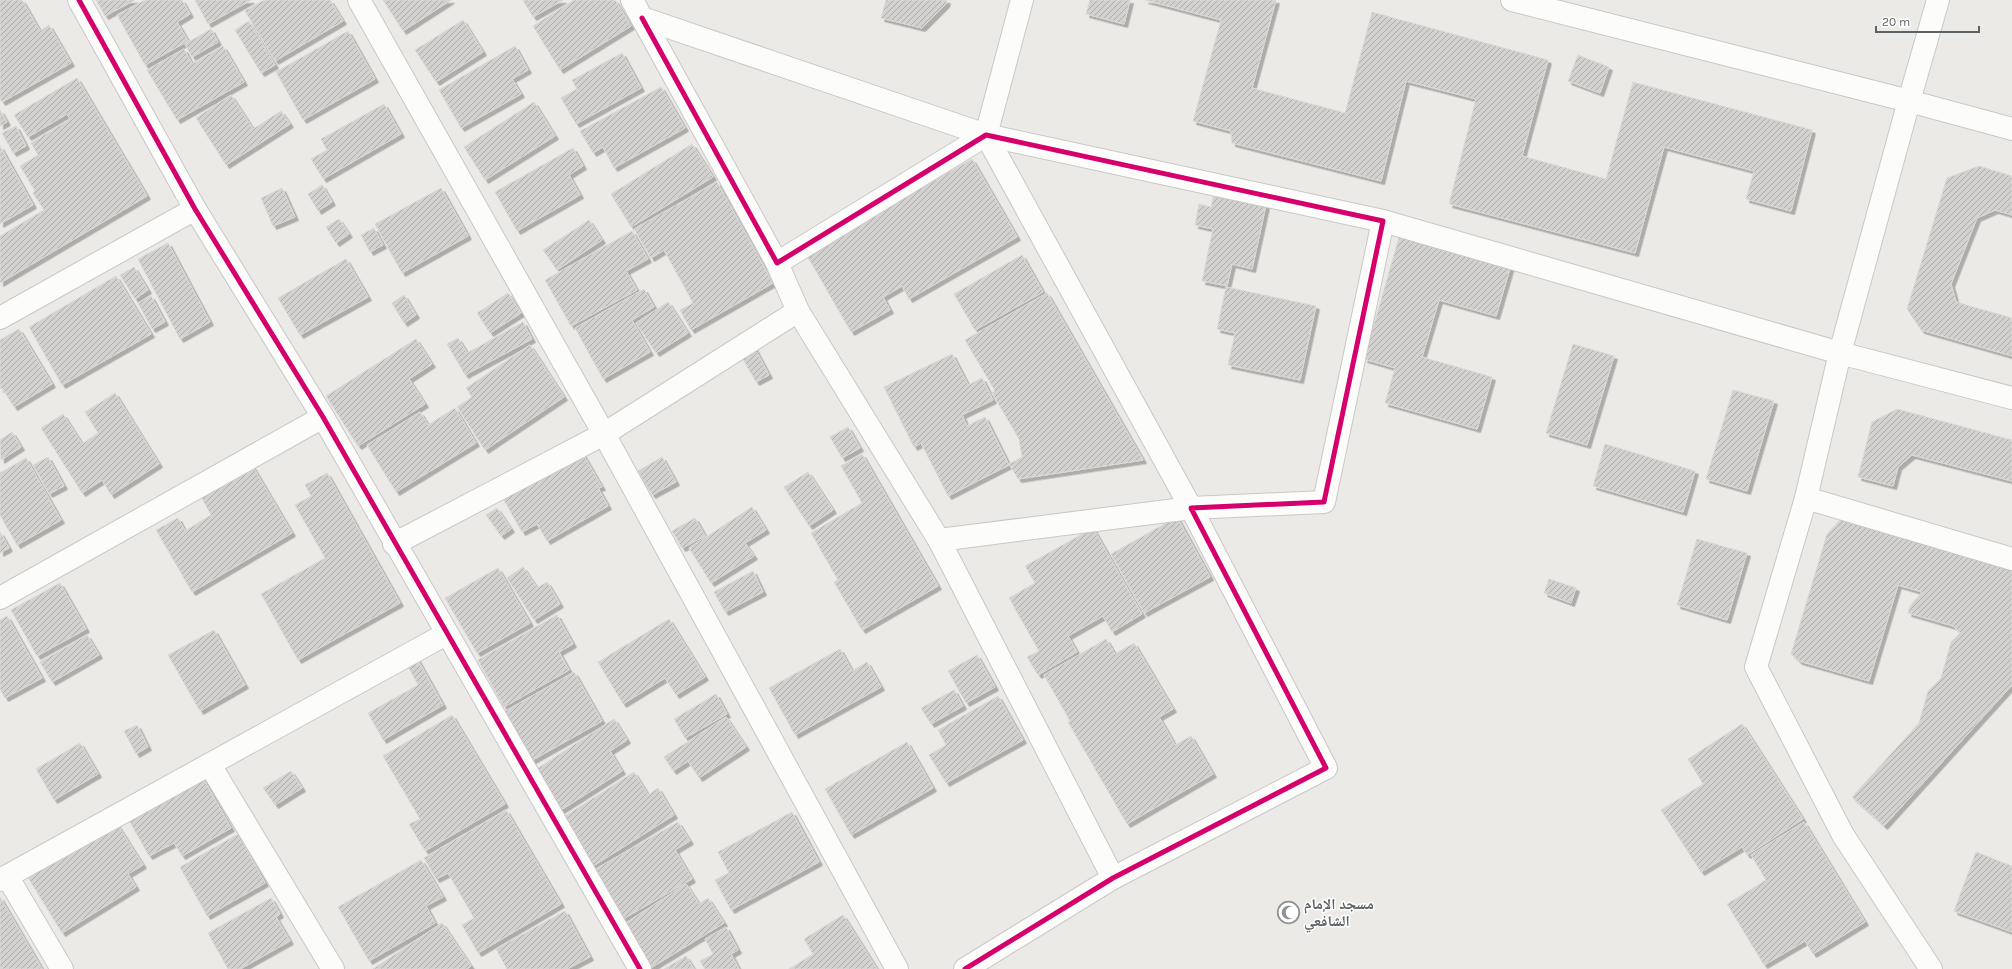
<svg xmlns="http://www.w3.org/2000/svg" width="2012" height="969" font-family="Karla,'Noto Naskh Arabic',sans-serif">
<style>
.building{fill:url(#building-hatch);stroke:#dbd9d6;filter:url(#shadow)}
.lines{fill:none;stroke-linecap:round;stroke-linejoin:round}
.minor-casing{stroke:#c8c8c7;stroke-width:24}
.minor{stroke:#fcfcfb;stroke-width:22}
.cycleway-casing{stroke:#fff;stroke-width:8}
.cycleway{stroke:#d6006c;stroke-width:5}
.labels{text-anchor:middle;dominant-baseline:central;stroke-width:3;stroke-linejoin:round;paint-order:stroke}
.poi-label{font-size:15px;font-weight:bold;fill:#5d6264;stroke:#fff;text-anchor:start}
</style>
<defs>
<pattern id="building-hatch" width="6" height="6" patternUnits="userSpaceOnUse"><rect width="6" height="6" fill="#d3d1d0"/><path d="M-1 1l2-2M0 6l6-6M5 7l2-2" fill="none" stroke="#aeadac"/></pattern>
<filter id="shadow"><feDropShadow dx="3.5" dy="3.5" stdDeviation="0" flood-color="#0004"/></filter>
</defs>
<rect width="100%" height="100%" fill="#eceae7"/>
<g class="building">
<path d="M0,0H22L40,31L49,25L71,63L2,102L0,99Z"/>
<path d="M96,0H135L105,16Z"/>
<path d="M145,0H182L190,14L177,22L188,41L145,65L117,15Z"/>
<path d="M195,0H251L208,24Z"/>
<path d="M264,0H330L343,21L275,61L245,11Z"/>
<path d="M383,0H451L403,31Z"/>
<path d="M523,0H563L533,17Z"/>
<path d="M574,0H615L631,26L560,70L533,26Z"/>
<path d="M886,0H947L946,4L922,28L881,18Z"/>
<path d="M1090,0H1130L1124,24L1086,14Z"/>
<path d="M1145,0H1276L1252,88L1345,113L1372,12L1548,60L1522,156L1606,179L1633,82L1812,130L1791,211L1746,199L1754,171L1664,147L1635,253L1449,204L1476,99L1406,81L1381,181L1232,143L1231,131L1193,121L1221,20Z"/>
<path d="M463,20L483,52L436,82L415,50Z"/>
<path d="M249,21L275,65L261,73L235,30Z"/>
<path d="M211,29L218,42L192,57L185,44Z"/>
<path d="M348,31L375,79L303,120L276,72Z"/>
<path d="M223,46L244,82L177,120L147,70L184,49L192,64Z"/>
<path d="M515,46L528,70L512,79L521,94L461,128L439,90Z"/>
<path d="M622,53L641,88L576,124L561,98L577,89L572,80Z"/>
<path d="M1578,55L1609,67L1600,93L1568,81Z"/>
<path d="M77,78L147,196L0,283V236L44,210L33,193L35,191L20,166L38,155L31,143L70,119L67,114L28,137L14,115Z"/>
<path d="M661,87L685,128L614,168L603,147L593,153L580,131Z"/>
<path d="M231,95L253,129L281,111L290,124L226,165L196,118Z"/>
<path d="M534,102L555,136L485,180L464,147Z"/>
<path d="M384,104L401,134L323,179L311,159L327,150L321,139Z"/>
<path d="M0,110L7,122L0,126Z"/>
<path d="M16,126L26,146L13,153L2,133Z"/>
<path d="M692,144L713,177L631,227L611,194Z"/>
<path d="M0,146L33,205L0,224Z"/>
<path d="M573,148L583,166L569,175L580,195L517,231L495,192Z"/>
<path d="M972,159L1017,237L909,299L902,286L883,297L890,310L851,332L806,254Z"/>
<path d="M1979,166L2012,176V215L1995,210L1977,218L1951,284L1956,302L2012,318V356L1921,330L1907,309L1947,178Z"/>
<path d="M717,182L773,283L691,330L680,310L693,303L664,250L651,258L634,229Z"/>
<path d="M322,185L332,202L318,211L308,194Z"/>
<path d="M1216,185L1268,196L1252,269L1232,264L1227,286L1202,281L1213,229L1195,225L1199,204L1211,207Z"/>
<path d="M282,188L295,217L273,226L261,198Z"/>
<path d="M441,188L468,236L402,273L375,224Z"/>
<path d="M339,219L349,234L336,243L326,227Z"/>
<path d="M589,220L602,240L557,270L543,250Z"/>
<path d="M374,228L383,245L370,252L361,235Z"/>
<path d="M632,231L648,259L626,271L637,290L571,326L545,280Z"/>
<path d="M1400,234L1511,265L1496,316L1439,300L1422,357L1492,377L1477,429L1385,403L1395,368L1364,359Z"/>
<path d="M168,243L210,322L180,339L138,259Z"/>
<path d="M1022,255L1043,292L975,330L954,294Z"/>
<path d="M346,259L368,297L300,335L278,298Z"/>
<path d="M134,267L148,290L135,299L120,275Z"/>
<path d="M116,276L151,334L62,385L29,327Z"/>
<path d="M1226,287L1316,306L1300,380L1228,365L1235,333L1217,329Z"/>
<path d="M644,289L654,307L632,320L650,352L603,379L575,328Z"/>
<path d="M508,293L521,313L490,333L477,313Z"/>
<path d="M1047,293L1143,460L1018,479L1009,464L1022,457L1019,439L992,393L995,391L965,340Z"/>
<path d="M404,295L416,315L404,323L392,303Z"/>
<path d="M151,296L165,322L152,329L138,303Z"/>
<path d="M668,302L688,333L656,353L636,323Z"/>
<path d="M523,322L532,339L465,375L447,344L458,338L467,353Z"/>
<path d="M19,329L52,384L14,407L2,388L0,389V340Z"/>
<path d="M416,339L432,364L409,379L425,404L358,446L326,396Z"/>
<path d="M1573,344L1614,356L1587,445L1546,433Z"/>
<path d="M530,345L564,397L485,450L457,407L472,397L466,388Z"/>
<path d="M754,347L769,375L756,382L740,354Z"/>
<path d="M952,354L968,385L982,378L993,400L962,415L967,426L985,417L1009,465L948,496L921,443L914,447L884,387Z"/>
<path d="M1733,390L1774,401L1747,491L1706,479Z"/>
<path d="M115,393L159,464L111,495L102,480L82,493L41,428L63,414L82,444L98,433L85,412Z"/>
<path d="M455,408L476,443L396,492L367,445L420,412L428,425Z"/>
<path d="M1897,409L2012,440V481L1912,455L1898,467L1893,486L1858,477L1872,422Z"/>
<path d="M848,427L860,448L842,458L830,437Z"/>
<path d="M12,432L21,447L1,460L0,440Z"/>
<path d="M1605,444L1695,471L1683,512L1593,486Z"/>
<path d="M580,449L602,487L598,488L608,506L547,541L537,524L522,532L501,495Z"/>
<path d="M862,454L938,586L862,630L834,582L838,580L811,533L862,503L841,466Z"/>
<path d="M48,457L64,486L49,494L33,465Z"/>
<path d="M662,457L676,482L652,495L638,471Z"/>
<path d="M26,458L61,520L17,545L0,515V473Z"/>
<path d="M250,462L292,533L192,592L156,530L178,518L185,531L211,515L199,493Z"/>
<path d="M808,472L833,510L809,526L784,487Z"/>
<path d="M327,473L400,603L298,660L261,594L325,558L295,505L311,496L305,485Z"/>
<path d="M752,507L766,530L745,543L754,556L711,583L689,548Z"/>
<path d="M497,508L511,529L501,536L486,515Z"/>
<path d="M1177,517L1210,577L1144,613L1111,554Z"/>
<path d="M695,518L705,536L682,548L672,531Z"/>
<path d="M1842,518L2012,567V685L1884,826L1852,797L1919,723L1928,691L1941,678L1951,642L1960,633L1953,626L1908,613L1910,606L1922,592L1898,585L1869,681L1799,661L1791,654L1827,534Z"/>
<path d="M1093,528L1142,614L1112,632L1103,616L1068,636L1077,652L1038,675L1027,657L1039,651L1009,598L1035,583L1025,566Z"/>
<path d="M0,532L9,548L0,553Z"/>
<path d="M1697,539L1747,553L1727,620L1677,605Z"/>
<path d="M523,567L537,588L547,582L560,604L534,620L507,578Z"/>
<path d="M498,568L530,623L477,653L445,598Z"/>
<path d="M753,571L763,592L725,612L714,592Z"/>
<path d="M1549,579L1576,588L1571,603L1544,593Z"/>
<path d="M60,583L86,629L37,656L11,610Z"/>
<path d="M557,615L573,644L559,652L569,670L504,707L478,660Z"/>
<path d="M7,616L42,678L5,698L0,689V620Z"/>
<path d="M669,619L705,677L676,695L665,678L623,704L598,662Z"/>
<path d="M214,630L245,685L200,711L168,655Z"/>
<path d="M87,635L99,655L52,682L40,662Z"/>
<path d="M1106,639L1115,654L1134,643L1173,709L1159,717L1175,745L1191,736L1213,774L1127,824L1068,722L1070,721L1044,675Z"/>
<path d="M840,649L852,671L867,662L881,687L795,735L769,688Z"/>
<path d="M414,653L443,705L383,740L368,713L418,685L404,659Z"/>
<path d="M977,655L995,687L966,703L948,671Z"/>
<path d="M574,672L602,721L529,762L502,713Z"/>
<path d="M954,690L963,706L931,724L921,708Z"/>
<path d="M716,694L727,714L685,738L674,719Z"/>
<path d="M998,696L1023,740L946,783L929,755L946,745L938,730Z"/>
<path d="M452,715L505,804L425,851L409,824L420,819L383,756Z"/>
<path d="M726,717L746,747L699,778L688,761L673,771L664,757Z"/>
<path d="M614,719L627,740L610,751L622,771L561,810L535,770Z"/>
<path d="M1742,724L1803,819L1747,855L1742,847L1701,872L1661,810L1703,784L1688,759Z"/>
<path d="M137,725L148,747L136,754L124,731Z"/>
<path d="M907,742L933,788L851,835L825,789Z"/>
<path d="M80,743L98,774L54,800L36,769Z"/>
<path d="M291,771L302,788L275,805L263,788Z"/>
<path d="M634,772L648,795L658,788L674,815L593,866L562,818Z"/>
<path d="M200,773L231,828L182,856L174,843L149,856L126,815Z"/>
<path d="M506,810L561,904L478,953L462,925L474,918L448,873L436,879L424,858Z"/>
<path d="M792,812L819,862L731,910L715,880L729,873L718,852Z"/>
<path d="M115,821L143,865L128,874L136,887L62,933L27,876Z"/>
<path d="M678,822L690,841L675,850L692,879L623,919L594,870Z"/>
<path d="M1804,822L1865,922L1813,954L1805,941L1764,965L1727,904L1766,880L1751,855Z"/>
<path d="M238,834L265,883L207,916L180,867Z"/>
<path d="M1976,852L2012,866V932L1954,911Z"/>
<path d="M421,860L443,897L426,906L435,923L369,961L338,907Z"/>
<path d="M686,884L699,904L708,898L724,923L649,969L621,926Z"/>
<path d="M0,897L42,969H0Z"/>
<path d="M271,898L280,914L276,917L290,941L240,969H228L208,933Z"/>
<path d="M565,911L590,957L567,969H507L496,949Z"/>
<path d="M843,915L877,969H789L813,954L804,939Z"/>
<path d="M442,923L471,966L467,969H373Z"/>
<path d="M726,927L738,950L731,954L739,969H705L700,961L713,954L705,939Z"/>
<path d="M686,956L694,969H664Z"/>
</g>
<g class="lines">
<defs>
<g id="minor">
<path d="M79,0L195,209L323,417L640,969"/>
<path d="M359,0L604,434L897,969"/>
<path d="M632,0L642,18L986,135L1022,0"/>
<path d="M1512,0L1909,101L1938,0"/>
<path d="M642,18L777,263L986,135L1383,221L1324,502L1191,508L1326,768L1113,878L965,969"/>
<path d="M2012,129L1909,101L1840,353L1806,498L2012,559"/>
<path d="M1383,221L1840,353L2012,398"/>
<path d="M777,263L798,311L939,540L1191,508L986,135"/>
<path d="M0,318L195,209"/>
<path d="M1806,498L1756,667L1843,835L1931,969"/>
<path d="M939,540L1113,878"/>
<path d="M394,544L604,434L798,311"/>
<path d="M0,598L323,417"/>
<path d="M210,765L333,969"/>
<path d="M7,876L62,969"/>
<path d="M0,880L446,634"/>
</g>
</defs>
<use href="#minor" class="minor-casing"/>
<use href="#minor" class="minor"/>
<defs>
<g id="cycleway">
<path d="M79,0L195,209L323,417L640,969"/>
<path d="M642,18L777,263L986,135L1383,221L1324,502L1191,508L1326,768L1113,878L965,969"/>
</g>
</defs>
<use href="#cycleway" class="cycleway-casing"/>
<use href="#cycleway" class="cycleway"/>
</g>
<defs>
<symbol id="mosque-ring" viewBox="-11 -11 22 22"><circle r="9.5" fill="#fff" stroke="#8f9292" stroke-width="1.5"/><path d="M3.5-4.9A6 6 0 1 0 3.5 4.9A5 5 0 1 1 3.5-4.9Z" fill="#8f9292"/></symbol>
</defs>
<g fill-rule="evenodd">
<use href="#mosque-ring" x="1276" y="900" width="25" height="25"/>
</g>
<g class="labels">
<g class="poi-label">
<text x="1304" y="904">مسجد الإمام<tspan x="1304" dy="17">الشافعي</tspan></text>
</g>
</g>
<path d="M1876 26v6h103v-6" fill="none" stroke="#5d6264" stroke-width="2"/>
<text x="1882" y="26" font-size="12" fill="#5d6264" stroke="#ffffff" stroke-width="3" paint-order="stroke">20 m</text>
</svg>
